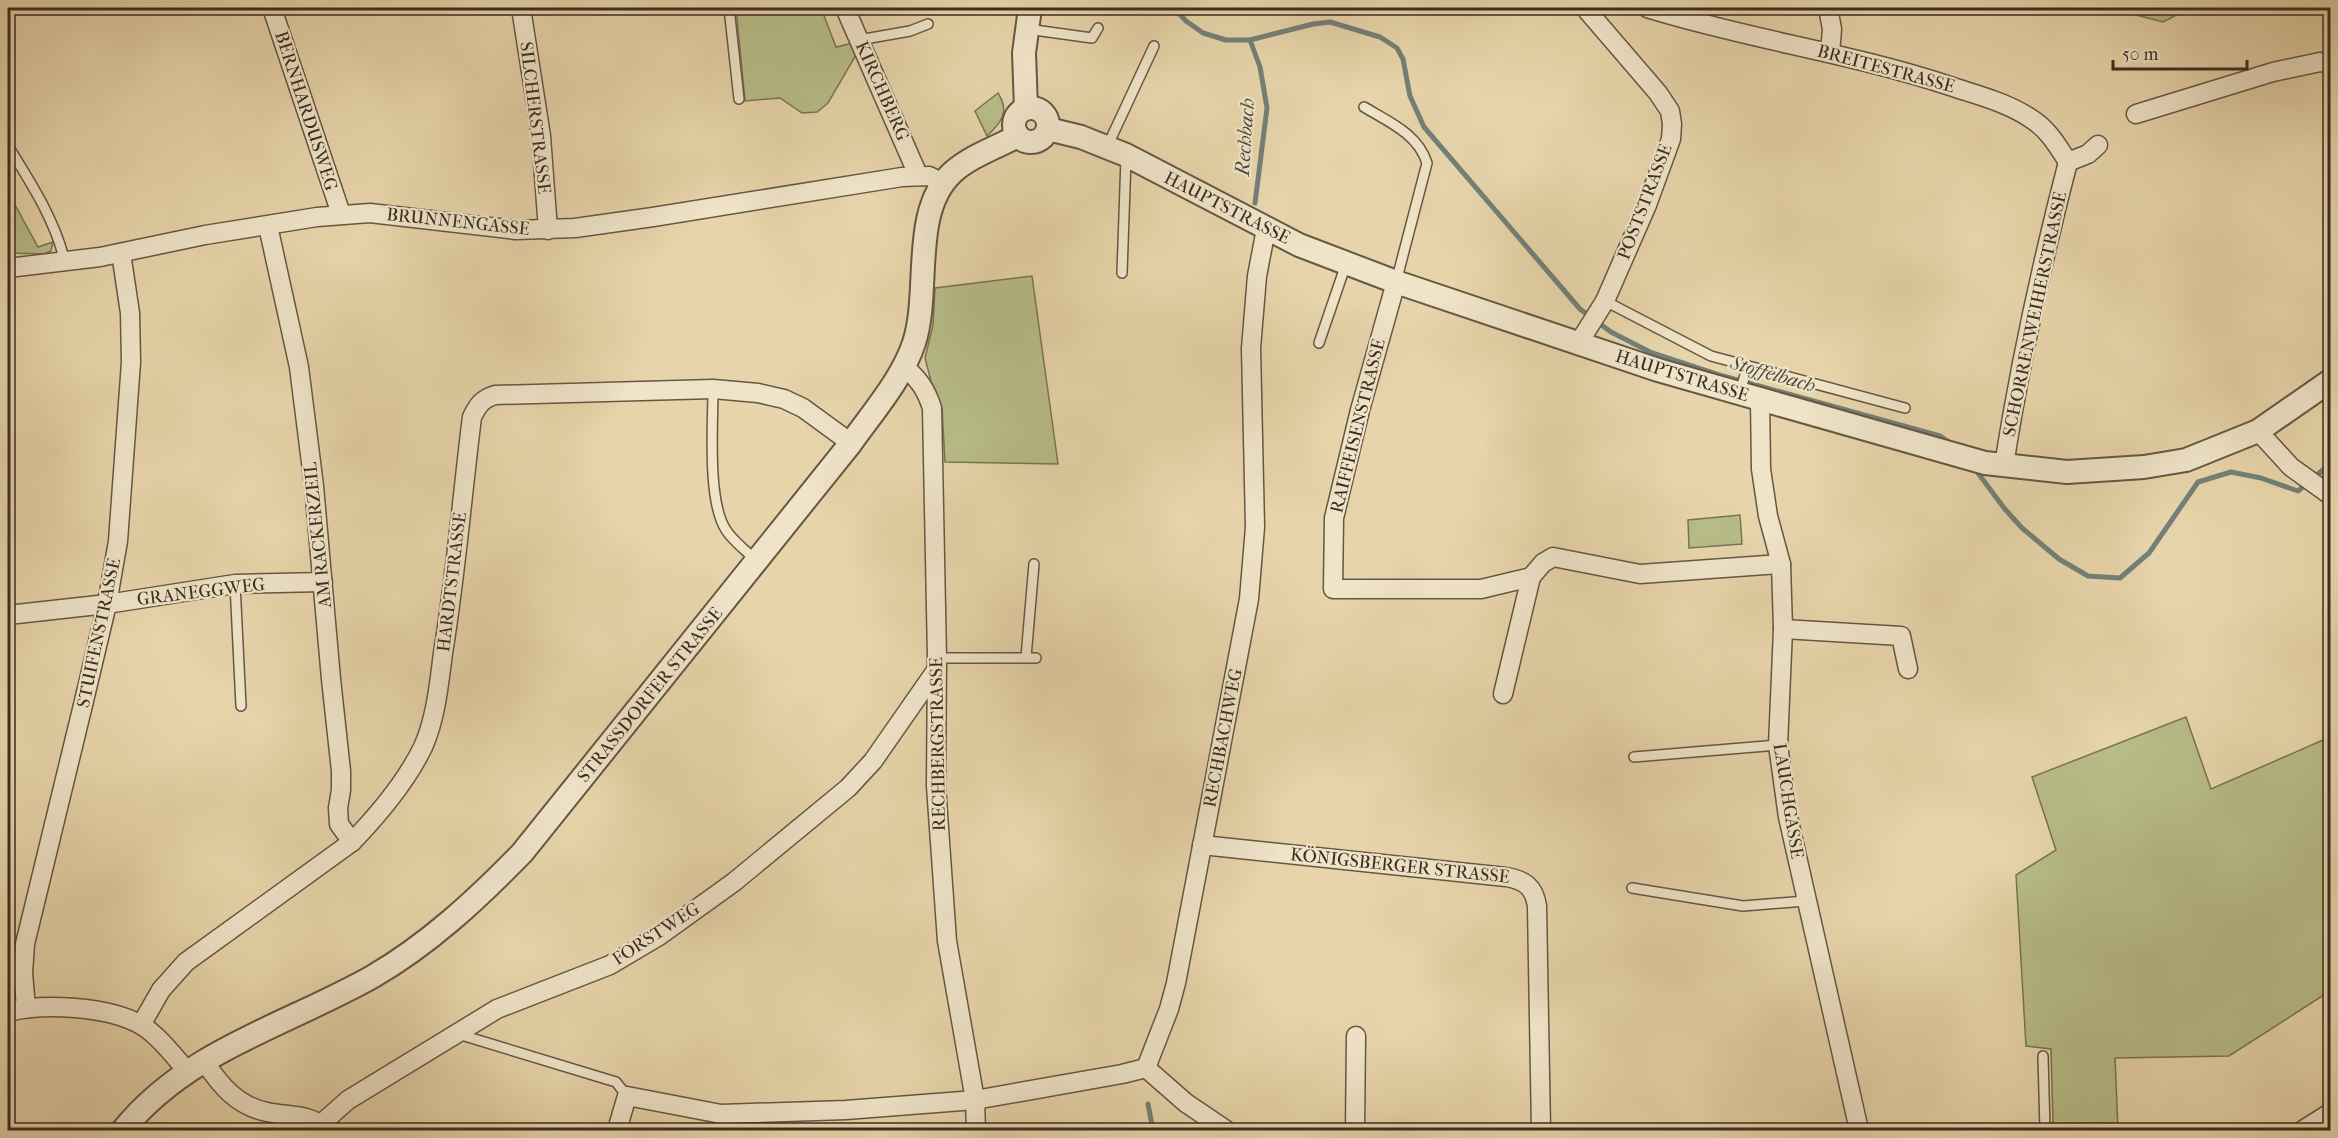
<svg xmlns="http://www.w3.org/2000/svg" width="2338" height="1138" font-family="'IM FELL French Canon',serif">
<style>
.green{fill:#b7bc87;stroke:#787454;stroke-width:1.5}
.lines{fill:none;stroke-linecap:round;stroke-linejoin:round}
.stream{stroke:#738078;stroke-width:5}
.service-casing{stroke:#655744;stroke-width:12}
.minor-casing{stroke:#655744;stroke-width:21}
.tertiary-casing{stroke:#655744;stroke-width:26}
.service{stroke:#efe3c8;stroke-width:9}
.minor{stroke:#efe3c8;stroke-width:18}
.tertiary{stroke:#efe3c8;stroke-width:22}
.labels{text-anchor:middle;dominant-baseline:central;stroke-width:4.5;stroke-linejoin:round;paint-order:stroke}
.street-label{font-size:18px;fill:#3a2d22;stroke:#efe3c8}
.water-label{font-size:20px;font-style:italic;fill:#4d493f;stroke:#efe3c8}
</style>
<rect width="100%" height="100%" fill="#e7d4aa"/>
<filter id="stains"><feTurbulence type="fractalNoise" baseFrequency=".00333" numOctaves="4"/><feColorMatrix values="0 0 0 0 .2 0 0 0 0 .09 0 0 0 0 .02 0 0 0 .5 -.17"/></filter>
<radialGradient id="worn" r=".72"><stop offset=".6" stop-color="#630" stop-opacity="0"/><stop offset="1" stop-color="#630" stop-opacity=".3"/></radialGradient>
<g class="green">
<path d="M736,8H821L836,47L853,43L856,55L828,103L817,112L802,113L780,98L745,101Z"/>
<path d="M2109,8H2190L2163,22Z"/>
<path d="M998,93C1010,111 1002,122 987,136L975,111Z"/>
<path d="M8,192L38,247L53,242L51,251L44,254L8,253Z"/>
<path d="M1032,276L1058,464L945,462L942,408L931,381L925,358L933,325L935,288Z"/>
<path d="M1740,515L1742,544L1689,548L1688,520Z"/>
<path d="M2186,717L2211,789L2330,737V991L2229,1056L2115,1058L2118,1130H2056L2053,1123L2051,1049L2026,1046L2016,875L2056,850L2032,777Z"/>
</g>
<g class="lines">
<g class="stream">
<path d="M1174,8L1186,21L1203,33L1226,40H1250L1313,24L1330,22L1380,37L1397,48L1403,59L1410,96L1424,127L1580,309L1611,332L1650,352L1723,376L1940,436L1952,444"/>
<path d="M1250,40L1260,67L1267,108L1255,203"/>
<path d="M1975,469L2004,508L2022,528L2059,559L2088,576L2120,578L2149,553L2198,482L2231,472L2261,478L2298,491L2330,464"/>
<path d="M1148,1104L1153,1130"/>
</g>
<defs>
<g id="service">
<path d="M729,8L739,99"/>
<path d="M1027,29L1092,38L1098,28"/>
<path d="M859,40L910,31L928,24"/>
<path d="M1364,107C1389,122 1418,134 1427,163L1396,282"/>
<path d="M8,146C31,183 55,220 65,262"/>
<path d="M1107,147L1154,46"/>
<path d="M1122,273L1126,158"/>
<path d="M1605,301L1711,356L1905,408"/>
<path d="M1319,343L1346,264"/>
<path d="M713,389C713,424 707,501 726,530C733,541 746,551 756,560"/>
<path d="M1740,393L1747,367"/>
<path d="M235,584L241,706"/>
<path d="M1026,657L1034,564"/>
<path d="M937,658H1036"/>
<path d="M1634,757L1778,745"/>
<path d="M1632,888L1743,906L1806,901"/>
<path d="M458,1034L616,1082L627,1096"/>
<path d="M2043,1056L2045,1130"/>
</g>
<g id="minor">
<path d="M272,8L341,214"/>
<path d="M521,8L541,136L548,230"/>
<path d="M845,8L918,175"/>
<path d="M1647,8C1746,39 1851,53 1950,86C1977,95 2006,102 2030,118C2048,129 2057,145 2068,162L2088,154L2098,145"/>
<path d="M1828,8L1832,29L1830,53"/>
<path d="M2136,114L2273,72L2320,62L2330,63"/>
<path d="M268,226L299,367L314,486L331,679L341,771V790L338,808L339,824L352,842"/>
<path d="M8,268L100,257L205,235L317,217L370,213L516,230L575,228L653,217L902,177L929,176L943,183"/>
<path d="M1396,282L1360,410L1334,518L1333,589H1481L1531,577L1543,563L1553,557L1640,574L1781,564"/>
<path d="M1578,344L1605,301L1647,205L1671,139L1672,124L1670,111L1658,93L1585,8"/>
<path d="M903,366C918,378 926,389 932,408L937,658L936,786L947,941L975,1100L976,1130"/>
<path d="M1760,400L1761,469L1768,516L1781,564L1783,629L1778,745L1788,817L1859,1130"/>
<path d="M2258,431L2291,467L2330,495"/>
<path d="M2004,465C2020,363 2042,262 2068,162"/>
<path d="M8,615L107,604L235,584L323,582"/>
<path d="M1783,629L1901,636L1908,669"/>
<path d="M1503,694L1531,577"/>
<path d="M1202,845L1506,877C1525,880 1534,887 1537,906L1541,1130"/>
<path d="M26,1007L23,973L25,944L83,705L107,604L118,541L131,362L130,313L121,253"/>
<path d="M8,1012C43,1003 108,1006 141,1025C158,1035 174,1056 187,1071"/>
<path d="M141,1025L161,990L186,962L352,842C379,814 406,782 423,747C436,718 439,684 443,653C456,575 462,496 472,417C478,405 482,399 495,395L713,389L758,393L784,399L803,408L851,443"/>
<path d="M204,1061C220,1085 237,1106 267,1112C291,1117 309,1113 328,1130"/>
<path d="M1146,1068L1186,1103L1226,1130"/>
<path d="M321,1124L348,1100L497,1009L610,965L659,936L734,882L848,788L873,761L935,672"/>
<path d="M617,1130L627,1096L721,1114L846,1110L975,1100L1122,1074L1146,1068L1169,1009L1176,983L1249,599L1255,527L1251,348L1257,276L1266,229"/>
<path d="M1355,1130L1356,1036"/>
<path d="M2303,1130L2330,1113"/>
</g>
<g id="tertiary">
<circle cx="1031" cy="125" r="17"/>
<path d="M1026,108L1024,53L1030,8"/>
<path d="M1048,129L1081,137L1126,155L1299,245L1396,282L1658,370L1985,463L2067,472L2144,467L2186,460L2258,431L2330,381"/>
<path d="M123,1130C188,1050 285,1026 372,977C429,944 476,900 522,853L851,443C873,412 902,379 914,343C931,291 910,211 953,172C971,156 997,147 1018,136"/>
</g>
</defs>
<use href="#service" class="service-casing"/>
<use href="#minor" class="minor-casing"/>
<use href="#tertiary" class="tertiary-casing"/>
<use href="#service" class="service"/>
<use href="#minor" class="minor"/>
<use href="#tertiary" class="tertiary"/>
</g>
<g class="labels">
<g class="street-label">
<text transform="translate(1886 69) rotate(15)">BREITESTRASSE</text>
<text transform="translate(882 91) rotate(66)">KIRCHBERG</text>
<text transform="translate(306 111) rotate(72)">BERNHARDUSWEG</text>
<text transform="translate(535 118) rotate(83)">SILCHERSTRASSE</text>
<text transform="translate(1645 202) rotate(-69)">POSTSTRASSE</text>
<text transform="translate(1227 208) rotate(27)">HAUPTSTRASSE</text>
<text transform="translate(458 222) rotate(6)">BRUNNENGASSE</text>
<text transform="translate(2035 314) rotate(-78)">SCHORRENWEIHERSTRASSE</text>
<text transform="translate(1682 376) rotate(17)">HAUPTSTRASSE</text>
<text transform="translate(1358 426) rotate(-76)">RAIFFEISENSTRASSE</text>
<text transform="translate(318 535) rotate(-96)">AM RACKERZEIL</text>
<text transform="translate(452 582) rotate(-83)">HARDTSTRASSE</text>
<text transform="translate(201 592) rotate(-7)">GRANEGGWEG</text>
<text transform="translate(99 633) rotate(-78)">STUIFENSTRASSE</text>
<text transform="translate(650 695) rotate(-51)">STRASSDORFER STRASSE</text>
<text transform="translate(1223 738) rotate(-79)">RECHBACHWEG</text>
<text transform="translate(938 744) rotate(-91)">RECHBERGSTRASSE</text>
<text transform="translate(1788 801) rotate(81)">LAUCHGASSE</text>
<text transform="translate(1400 866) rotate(6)">KÖNIGSBERGER STRASSE</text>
<text transform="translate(656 934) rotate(-33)">FORSTWEG</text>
</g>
<g class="water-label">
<text transform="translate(1245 137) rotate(-86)">Rechbach</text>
<text transform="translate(1773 374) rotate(16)">Stoffelbach</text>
</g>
</g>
<rect width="2338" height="1138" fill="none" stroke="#e7d4aa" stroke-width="30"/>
<rect x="9" y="9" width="2320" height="1120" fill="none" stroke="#3a2d22" stroke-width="3"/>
<rect x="15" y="15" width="2308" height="1108" fill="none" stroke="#3a2d22" stroke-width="1.5"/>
<path d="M2113 60v9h134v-9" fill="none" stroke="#3a2d22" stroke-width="3"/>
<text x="2122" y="60" font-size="18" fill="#3a2d22" stroke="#efe3c8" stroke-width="4.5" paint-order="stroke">50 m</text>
<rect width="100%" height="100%" filter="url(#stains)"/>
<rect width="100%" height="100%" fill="url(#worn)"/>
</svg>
